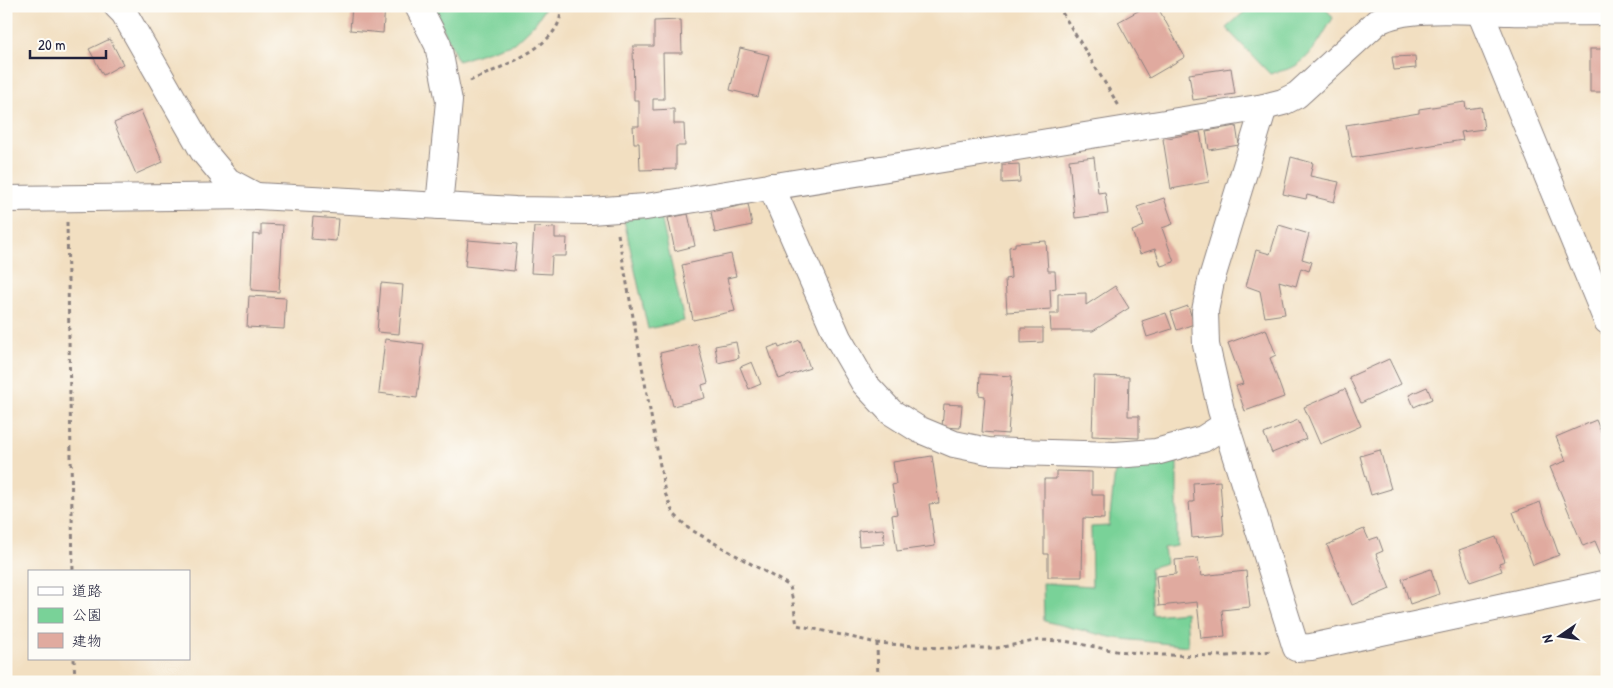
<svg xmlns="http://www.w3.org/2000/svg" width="1613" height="688" font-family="'Patrick Hand','Klee One',sans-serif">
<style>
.green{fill:#79d298;stroke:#4e7a6a}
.building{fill:#e0aa9f}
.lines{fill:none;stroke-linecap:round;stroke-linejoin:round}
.minor-casing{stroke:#8a807e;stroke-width:28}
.path{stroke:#8a807e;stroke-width:3;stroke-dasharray:4 4;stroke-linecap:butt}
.minor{stroke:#fff;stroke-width:26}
</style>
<rect width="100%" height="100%" fill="#fdfcf7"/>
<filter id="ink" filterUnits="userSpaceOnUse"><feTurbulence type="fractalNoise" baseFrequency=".02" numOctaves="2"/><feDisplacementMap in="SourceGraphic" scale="10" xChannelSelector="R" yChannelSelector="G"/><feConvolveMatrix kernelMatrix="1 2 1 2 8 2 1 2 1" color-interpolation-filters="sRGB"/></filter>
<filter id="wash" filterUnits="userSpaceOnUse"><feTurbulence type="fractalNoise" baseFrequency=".0096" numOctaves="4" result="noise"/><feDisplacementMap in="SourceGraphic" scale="20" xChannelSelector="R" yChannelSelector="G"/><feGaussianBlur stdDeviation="1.12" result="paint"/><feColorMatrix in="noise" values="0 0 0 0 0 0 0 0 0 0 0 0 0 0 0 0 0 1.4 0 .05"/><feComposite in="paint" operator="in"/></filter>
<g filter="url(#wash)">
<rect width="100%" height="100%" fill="#f2dfc1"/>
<g class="green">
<path d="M433,6H546L536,22L514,43L458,61Z"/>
<path d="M1251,6H1324L1333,18C1323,34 1314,54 1297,65C1289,70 1279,71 1270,74L1226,28Z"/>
<path d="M660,212L684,321L648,329L624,220Z"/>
<path d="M1177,456V546L1164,548L1166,563L1150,568L1153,615L1186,612L1188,646L1114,638L1044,621L1043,583L1092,586L1091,527L1109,526L1115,471Z"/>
</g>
<g id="blocks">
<g class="building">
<path d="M352,6H385L383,33L350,30Z"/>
<path d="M1147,6H1157L1185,57L1149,78L1118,22Z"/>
<path d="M681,20L682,53H663L664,99H653V110L674,109V124H684L685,146H676V169L640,170L639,143H634L633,126H639V100H634L633,46H654V21Z"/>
<path d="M110,39L123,64L103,75L89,49Z"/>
<path d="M740,48L769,55L758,97L730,90Z"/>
<rect x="1590" y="49" width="17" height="43"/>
<path d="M1415,56L1416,68L1394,70L1392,57Z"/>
<path d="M1231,68L1235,94L1193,100L1189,74Z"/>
<path d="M1465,102L1466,109L1481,107L1484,129L1461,132L1463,140L1352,158L1346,125L1419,113V109Z"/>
<path d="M141,111L163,162L136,174L114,123Z"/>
<path d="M1236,126L1239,145L1209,150L1206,131Z"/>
<path d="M1200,132L1209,182L1171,189L1163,139Z"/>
<path d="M1094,157L1098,193L1105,192L1108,214L1075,218L1069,160Z"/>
<path d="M1291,157L1313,163L1310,176L1339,182L1334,202L1307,195L1306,199L1283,194Z"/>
<path d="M1019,164L1020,182L1002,183V165Z"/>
<path d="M1164,198L1173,224L1162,228L1174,262L1161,266L1155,249L1140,254L1132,231L1144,226L1137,207Z"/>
<path d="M748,204L752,225L715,233L711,212Z"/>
<path d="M688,214L695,246L675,251L668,218Z"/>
<path d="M313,217L338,219L336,241L311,239Z"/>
<path d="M261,224L283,225L279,292L251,290L253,234L261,235Z"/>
<path d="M1279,225L1309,234L1302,259L1312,262L1309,271L1301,268L1296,286L1279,281L1285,314L1265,317L1260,291L1246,286L1256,250L1270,254Z"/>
<path d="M534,227L555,228V238H567L566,256H552L551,274L531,273Z"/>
<path d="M468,240L517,244L514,271L465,266Z"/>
<path d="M1046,241L1048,271H1055L1056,288L1050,289L1051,309L1007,312L1005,279L1011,278L1009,247L1015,246V243Z"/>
<path d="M731,254L736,276L727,278L735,311L693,320L682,265Z"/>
<path d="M381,283L403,285L399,334L377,332Z"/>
<path d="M1115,286L1129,308L1093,331H1051L1050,314H1058V294L1086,293V305Z"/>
<path d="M249,296L286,298L284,329L247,327Z"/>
<path d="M1188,306L1194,324L1177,330L1171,312Z"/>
<path d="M1166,313L1172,329L1147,337L1142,321Z"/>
<path d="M1021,328H1043V342L1021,343Z"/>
<path d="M1266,329L1276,355L1270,358L1284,397L1245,411L1236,386L1243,384L1228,343Z"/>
<path d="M385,339L424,344L417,398L379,393Z"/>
<path d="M800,340L810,368L779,379L768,348L778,344L779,348Z"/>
<path d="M736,342L739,358L718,363L715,346Z"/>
<path d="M698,344L708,383L702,385L705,398L673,406L660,353Z"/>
<path d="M1389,359L1401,384L1361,403L1349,377Z"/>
<path d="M752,362L761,384L749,389L740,367Z"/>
<path d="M980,374L1012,376L1008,434L982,432L985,396L979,395Z"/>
<path d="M1094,376L1129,377L1128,416H1139V438L1092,436Z"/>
<path d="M1427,387L1432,399L1414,407L1409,395Z"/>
<path d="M1345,389L1361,426L1320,444L1304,407Z"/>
<path d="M944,404L962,405L960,428L942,427Z"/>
<path d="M1298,420L1306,439L1272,453L1264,434Z"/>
<path d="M1596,420L1607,446V553L1601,555L1595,541L1583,546L1550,467L1566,461L1556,437Z"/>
<path d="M1380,450L1391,489L1371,495L1360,456Z"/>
<path d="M932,456L939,503L929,504L935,546L897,551L892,515L897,514L892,485L896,484L893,462Z"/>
<path d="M1056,471L1092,472V495H1104V519L1083,518L1082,577H1048V554H1044V479H1056Z"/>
<path d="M1220,481L1224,535L1192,538L1189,502H1194L1193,483Z"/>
<path d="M1540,502L1559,555L1533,565L1513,512Z"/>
<path d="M883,529L885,544L859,546L858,531Z"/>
<path d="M1364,529L1369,540L1378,537L1383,551L1376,554L1390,589L1352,605L1327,545Z"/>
<path d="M1496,537L1505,561L1499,563L1502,571L1470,582L1459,550Z"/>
<path d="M1198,558L1201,576L1246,571L1250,607L1222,610L1225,636L1201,638L1197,602L1159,606L1156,576L1176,574L1175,560Z"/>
<path d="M1431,569L1439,594L1410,604L1402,579Z"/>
</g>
</g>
</g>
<g filter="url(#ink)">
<use href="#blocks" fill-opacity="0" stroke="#8a807e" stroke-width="1"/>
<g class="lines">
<defs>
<g id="minor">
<path d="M117,6L124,13L203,151L228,181L256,196"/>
<path d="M418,6L438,45L449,101L439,206"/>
<path d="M1479,6L1480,12L1607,321"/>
<path d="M1264,107L1211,281L1205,311L1206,345L1221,410L1296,648L1311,647L1607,584"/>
<path d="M771,186L838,338L864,383L891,412L918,429L954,444L988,451L1115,455L1156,452L1203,439L1225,425"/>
<path d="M6,199L257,196L515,210L590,211L646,207L1264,107L1283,102L1297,95L1377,22C1406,4 1474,12 1510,12C1542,13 1574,12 1607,12"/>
</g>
</defs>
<use href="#minor" class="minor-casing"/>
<g class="path">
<path d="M1058,6L1119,106"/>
<path d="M470,81C496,69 553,49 560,18C561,14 560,10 560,6"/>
<path d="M67,222L73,572"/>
<path d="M618,234L665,493L673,513L688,528L790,586L797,625L877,643L940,648H997L1040,640L1064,641L1116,651L1163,655L1228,656L1272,651"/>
<path d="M877,643L878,682"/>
<path d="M74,659L75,682"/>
</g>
<use href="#minor" class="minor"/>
</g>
</g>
<rect width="1613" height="688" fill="none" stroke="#fdfcf7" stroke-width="25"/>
<rect x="28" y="570" width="162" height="90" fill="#fdfcf7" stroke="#a5a5ac"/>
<rect x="38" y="587" width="25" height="8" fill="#ffffff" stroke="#a5a5ac"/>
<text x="72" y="596" font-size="15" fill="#22223b">道路</text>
<rect x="38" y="608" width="25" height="15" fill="#79d298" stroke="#a5a5ac"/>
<text x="72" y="620" font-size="15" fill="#22223b">公園</text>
<rect x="38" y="633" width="25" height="15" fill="#e0aa9f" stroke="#a5a5ac"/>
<text x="72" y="646" font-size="15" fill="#22223b">建物</text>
<g transform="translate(1560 636) rotate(257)" stroke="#fdfcf7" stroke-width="4" paint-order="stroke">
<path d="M0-4L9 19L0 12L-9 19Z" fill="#22223b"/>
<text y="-8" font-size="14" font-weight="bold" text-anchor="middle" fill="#22223b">N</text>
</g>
<path d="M30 50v8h76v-8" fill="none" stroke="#22223b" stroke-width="2.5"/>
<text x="38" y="50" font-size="15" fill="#22223b" stroke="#fdfcf7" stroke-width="4" paint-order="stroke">20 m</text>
</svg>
